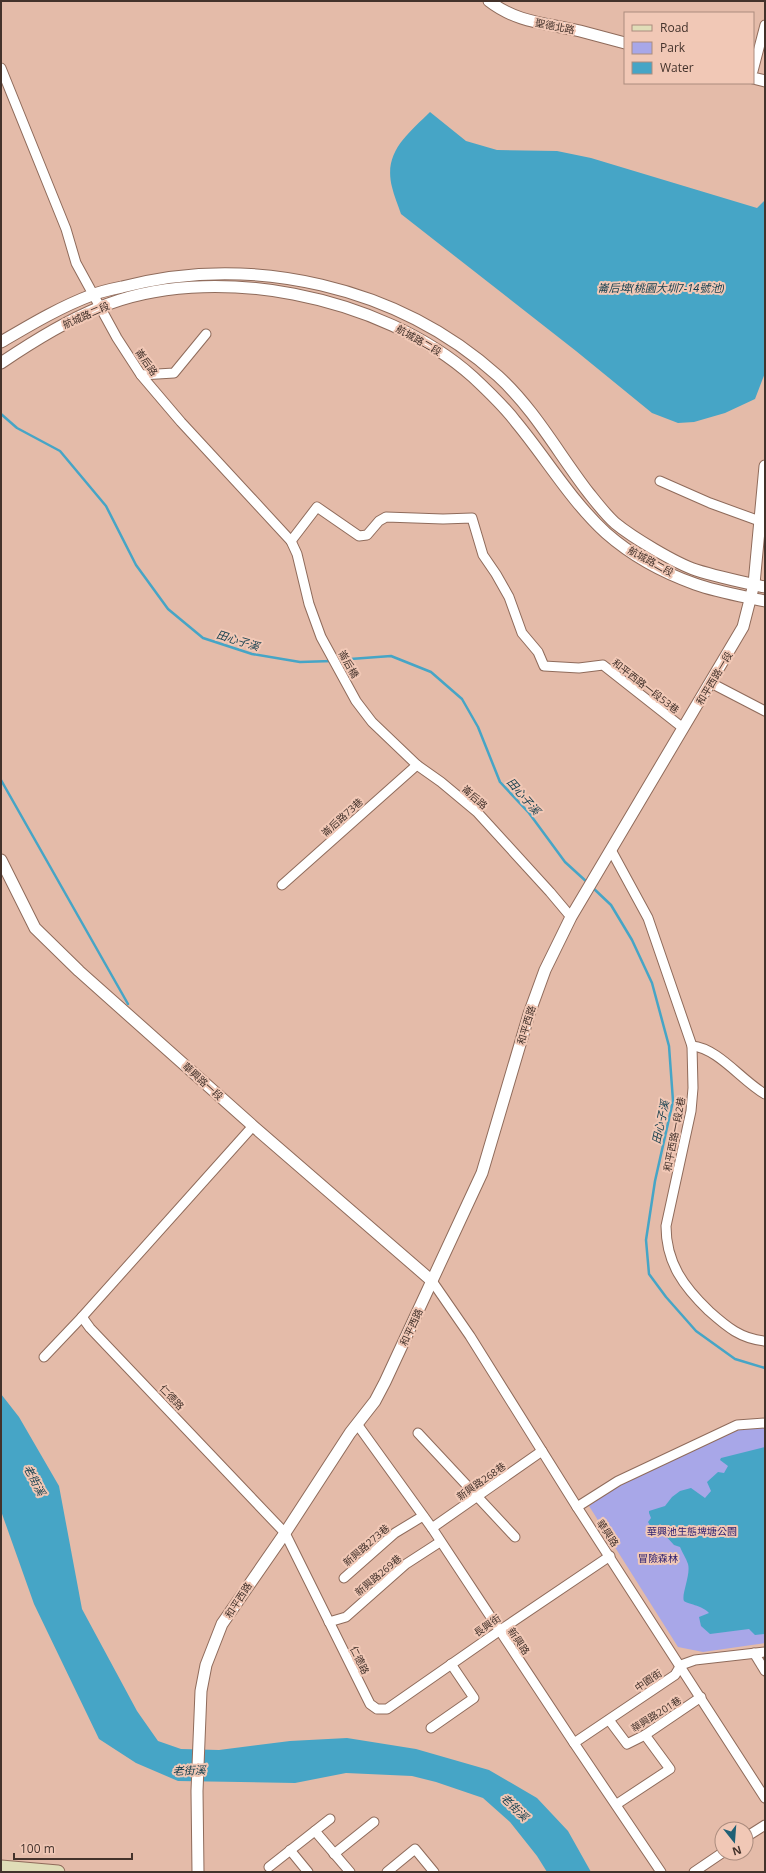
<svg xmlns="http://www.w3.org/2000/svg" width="766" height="1873" font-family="'Open Sans','Noto Sans TC',sans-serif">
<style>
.green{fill:#a8a7e8}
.water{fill:#46a5c6}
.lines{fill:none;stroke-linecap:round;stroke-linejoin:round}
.stream{stroke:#46a5c6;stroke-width:2.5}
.minor-casing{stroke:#8f6b5b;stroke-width:11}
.tertiary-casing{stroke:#8f6b5b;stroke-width:13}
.secondary-casing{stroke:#8f6b5b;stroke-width:15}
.minor{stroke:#fff;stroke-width:9}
.tertiary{stroke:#fff;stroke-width:11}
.secondary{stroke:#e0ddb8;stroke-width:13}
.labels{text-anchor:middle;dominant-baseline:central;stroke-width:4;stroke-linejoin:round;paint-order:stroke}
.street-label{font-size:10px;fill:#43322b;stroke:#f1c8b6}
.park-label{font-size:10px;fill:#2f2070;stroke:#f1c8b6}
.water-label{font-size:11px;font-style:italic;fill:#17404f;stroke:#f1c8b6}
</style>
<rect width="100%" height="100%" fill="#e4bba9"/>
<path class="green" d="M765,1425V1643L703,1652L678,1647L589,1506C615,1484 646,1472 677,1457C706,1444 733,1428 765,1425Z"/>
<g class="water">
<path d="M430,112L466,141L497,150L557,151L591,158L757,208L765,200V373L755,399L725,413L694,422L678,423L652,413L576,351L401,214C398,205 394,196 392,187C383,152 408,134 430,112Z"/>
<path d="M1,1394L19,1417L59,1486L82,1609L137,1711L158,1741L181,1749L219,1750L290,1741L347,1738L416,1749L489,1770L537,1798L568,1831L591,1872H547L537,1856L510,1822L483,1798L436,1782L412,1776L346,1773L295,1783L178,1781L136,1763L99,1739L34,1604L1,1511Z"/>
<path d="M765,1447V1634L755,1635L749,1629L710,1634L701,1626L699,1617L709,1613C702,1605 687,1604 684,1601C681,1595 691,1575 688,1564C686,1558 682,1552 680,1547L674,1545L663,1533L652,1529L648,1522L651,1518L649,1513V1511L665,1506L672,1497L680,1491L691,1488L705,1498L711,1491L707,1482L718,1472L724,1473L728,1466L720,1460L721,1458Z"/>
</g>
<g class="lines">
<g class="stream">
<path d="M1,414L17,428L60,451L106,506L136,565L168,609L203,638L252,654L300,662L332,661"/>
<path d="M337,660L391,656L431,672L462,699L478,727L500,782L529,813L565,862L588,883"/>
<path d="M1,780L128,1004"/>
<path d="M592,887L611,905L632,940L652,983L669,1046L673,1101L655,1181L646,1240L649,1274L666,1297L696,1331L735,1359L765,1368"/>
</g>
<defs>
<g id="minor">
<path d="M1,68L66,229L76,263L117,338L141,375L181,422L291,541L297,554L309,604L321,637L356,701L372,722L417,765L441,782L477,812L550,892L571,917"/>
<path d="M753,71L765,25"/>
<path d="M141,375L174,373L206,334"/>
<path d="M660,481L710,503L765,523"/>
<path d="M291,541L317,507L359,536L367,535L379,521L386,517L443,519L472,518L483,555L496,574L509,597L522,633L538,652L544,666L579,668L603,665L683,728"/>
<path d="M711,683L765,711"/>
<path d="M611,850L648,918L692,1046L693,1088L691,1111L666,1226C666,1263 684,1287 709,1311C727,1327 741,1339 765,1341"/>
<path d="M282,885L417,765"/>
<path d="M692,1046C718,1048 742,1081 765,1094"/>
<path d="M253,1126L82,1317L90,1328L285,1533L370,1704L377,1709H387L499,1631L610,1556"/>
<path d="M432,1281L470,1336L577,1507L765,1798"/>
<path d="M44,1357L82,1317"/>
<path d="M357,1424L432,1528L574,1743L661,1872"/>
<path d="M418,1433L515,1537"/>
<path d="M577,1507L618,1481L737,1425L765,1423"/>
<path d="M432,1528L542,1451"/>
<path d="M344,1578L395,1533L423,1516"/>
<path d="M329,1622L346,1617L406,1564L440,1542"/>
<path d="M754,1653L765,1671"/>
<path d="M609,1720L627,1744L645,1735L701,1697"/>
<path d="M431,1728L474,1698L451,1664"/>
<path d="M574,1743L675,1675L681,1665L695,1660L765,1652"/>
<path d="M617,1804L670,1769L645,1735"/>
<path d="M315,1831L350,1872"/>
<path d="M746,1837L765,1825"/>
<path d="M290,1850L308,1872"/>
<path d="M334,1854L374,1822"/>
<path d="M269,1867L330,1819"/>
<path d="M387,1872L415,1849L434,1872"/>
<path d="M694,1872L722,1853"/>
</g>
<g id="tertiary">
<path d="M489,1C517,23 547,23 580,31C595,35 610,39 625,43"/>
<path d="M753,78L765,81"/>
<path d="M1,342C30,325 60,307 92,295C102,291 112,289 122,287C252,253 398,286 498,376C535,410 558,453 588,492C596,502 605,514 615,523C632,537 675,563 696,570C718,577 742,582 765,587"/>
<path d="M1,363C32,342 64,322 98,308C210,260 383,296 473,377C488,391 503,405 516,422C546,458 571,501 606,533C631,555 664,573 695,584C717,592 742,596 765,601"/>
<path d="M1,860L35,928L79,971L253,1126L432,1281"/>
<path d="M198,1872L197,1791L201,1691L206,1665L222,1624L285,1533L350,1433L375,1401L385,1382L482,1173L529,1014L545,970L571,917L743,627L754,584L765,466"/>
</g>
<path id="secondary" d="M1,1867L58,1872"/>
</defs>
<use href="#minor" class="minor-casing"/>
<use href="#tertiary" class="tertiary-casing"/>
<use href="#secondary" class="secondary-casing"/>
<use href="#minor" class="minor"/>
<use href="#tertiary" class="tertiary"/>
<use href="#secondary" class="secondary"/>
</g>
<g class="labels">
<g class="street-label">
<text transform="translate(555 26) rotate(11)">聖德北路</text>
<text transform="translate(86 315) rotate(-24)">航城路二段</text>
<text transform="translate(419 340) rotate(30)">航城路二段</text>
<text transform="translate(147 362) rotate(55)">崙后路</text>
<text transform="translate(651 561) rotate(29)">航城路二段</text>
<text transform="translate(349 664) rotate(61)">崙后橋</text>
<text transform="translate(714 678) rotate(-59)">和平西路一段</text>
<text transform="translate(646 686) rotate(38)">和平西路一段53巷</text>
<text transform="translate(475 797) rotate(42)">崙后路</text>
<text transform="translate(342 817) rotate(-42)">崙后路73巷</text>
<text transform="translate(526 1025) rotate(-73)">和平西路</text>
<text transform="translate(203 1081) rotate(42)">華興路一段</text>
<text transform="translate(674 1134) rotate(-79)">和平西路一段2巷</text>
<text transform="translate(411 1327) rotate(-65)">和平西路</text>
<text transform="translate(172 1397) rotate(46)">仁德路</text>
<text transform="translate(481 1481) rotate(-35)">新興路268巷</text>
<text transform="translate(608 1533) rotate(56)">華興路</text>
<text transform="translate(366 1545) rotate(-41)">新興路273巷</text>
<text transform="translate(378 1575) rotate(-40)">新興路269巷</text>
<text transform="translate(238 1600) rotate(-57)">和平西路</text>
<text transform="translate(487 1625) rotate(-35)">長興街</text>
<text transform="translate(519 1641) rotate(56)">新興路</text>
<text transform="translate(360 1660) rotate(64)">仁德路</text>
<text transform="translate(648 1680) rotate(-34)">中園街</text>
<text transform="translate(656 1714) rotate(-32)">華興路201巷</text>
</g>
<g class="park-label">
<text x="692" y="1531">華興池生態埤塘公園</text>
<text x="658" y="1558">冒險森林</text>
</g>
<g class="water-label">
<text x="661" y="287">崙后埤(桃園大圳7-14號池)</text>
<text transform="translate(238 640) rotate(17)">田心子溪</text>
<text transform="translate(524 796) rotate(49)">田心子溪</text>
<text transform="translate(660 1122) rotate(-78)">田心子溪</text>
<text transform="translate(35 1480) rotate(62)">老街溪</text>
<text transform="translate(189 1770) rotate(-2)">老街溪</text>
<text transform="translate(515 1807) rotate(44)">老街溪</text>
</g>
</g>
<rect width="766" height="1873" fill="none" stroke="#43322b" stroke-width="4"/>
<rect x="624" y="12" width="130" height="72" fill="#f1c8b6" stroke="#ab8c7e"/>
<rect x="632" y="25" width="20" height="6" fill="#e0ddb8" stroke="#ab8c7e"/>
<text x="660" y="32" font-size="12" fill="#43322b">Road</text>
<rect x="632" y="42" width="20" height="12" fill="#a8a7e8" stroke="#ab8c7e"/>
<text x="660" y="52" font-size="12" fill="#43322b">Park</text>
<rect x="632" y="62" width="20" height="12" fill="#46a5c6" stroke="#ab8c7e"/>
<text x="660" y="72" font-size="12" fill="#43322b">Water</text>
<g transform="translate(734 1841) rotate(163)"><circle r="19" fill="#f1c8b6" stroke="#ab8c7e"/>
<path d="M0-3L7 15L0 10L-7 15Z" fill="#206075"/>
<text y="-6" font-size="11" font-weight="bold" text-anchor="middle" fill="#43322b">N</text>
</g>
<path d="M14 1853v6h118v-6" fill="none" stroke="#43322b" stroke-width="2"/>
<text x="20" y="1853" font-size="12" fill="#43322b" stroke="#f1c8b6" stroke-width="3" paint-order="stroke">100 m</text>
</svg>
